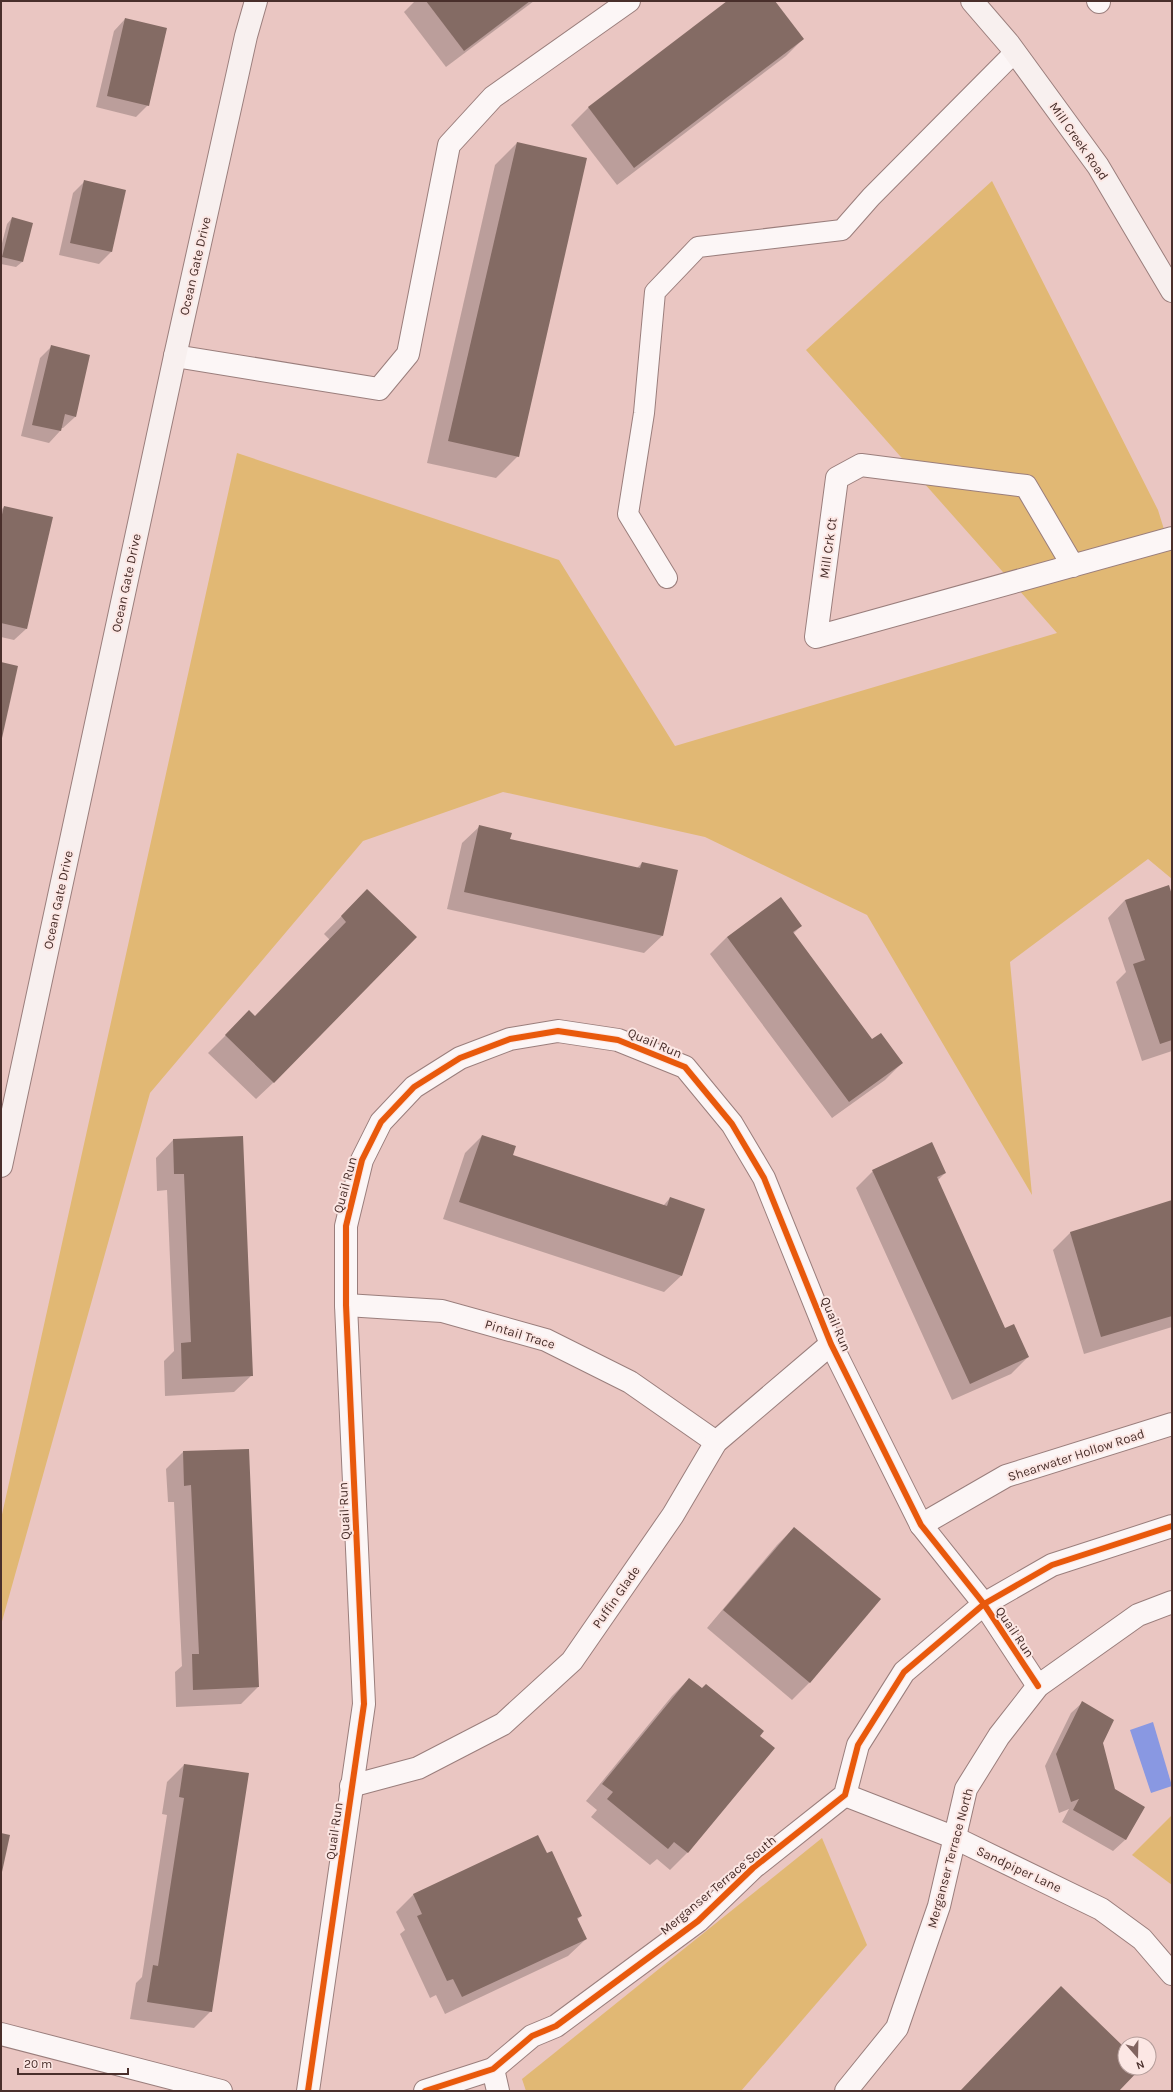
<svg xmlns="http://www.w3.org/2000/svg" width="1173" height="2092" font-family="Karla,sans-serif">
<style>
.green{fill:#e1b874}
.water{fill:#8998e2}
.shadow{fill:#0003}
.building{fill:#846b64}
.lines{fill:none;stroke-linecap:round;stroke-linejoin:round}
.lane-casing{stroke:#9a7e7c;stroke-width:22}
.street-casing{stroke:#9a7e7c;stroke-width:24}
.secondary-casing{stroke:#9a7e7c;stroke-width:24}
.lane{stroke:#fcf6f6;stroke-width:20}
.street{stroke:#fcf6f6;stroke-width:22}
.secondary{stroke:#f8f0ef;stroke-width:22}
.cycleway-casing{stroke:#fce7e4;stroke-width:8}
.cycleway{stroke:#e8590c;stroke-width:6}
.labels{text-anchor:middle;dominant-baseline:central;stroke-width:4;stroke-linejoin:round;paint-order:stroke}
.street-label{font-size:13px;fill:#492f2b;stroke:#fce7e4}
</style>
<rect width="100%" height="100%" fill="#eac6c2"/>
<g class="green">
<path d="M992,181L1158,510L1172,555V879L1148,859L1010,962L1032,1195L867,915L705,837L503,792L363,841L150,1093L1,1625V1519L237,453L559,560L675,746L1057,633L806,350Z"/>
<path d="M1172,1815V1885L1132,1855Z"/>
<path d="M822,1838L867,1945L741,2091H526L522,2079Z"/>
</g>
<path class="water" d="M1153,1722L1172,1786L1151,1793L1130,1730Z"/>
<g class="shadow">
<path d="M415,1H534L446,67L404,12Z"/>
<path d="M729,1H774L803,39L786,56L617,185L571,125L588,108Z"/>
<path d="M125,19L148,105L136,117L96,107L114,31Z"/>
<path d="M517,143L518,456L496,478L427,463L495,165Z"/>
<path d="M85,181L125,191L111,252L99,264L59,255L73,193Z"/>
<path d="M12,218L22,262L16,267L1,264V247L7,224Z"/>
<path d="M51,347L75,417L63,428H61L60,431L49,443L21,436L40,358Z"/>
<path d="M4,507L26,629L14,640L1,637V510Z"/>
<path d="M480,826L509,840L636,869L642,863L677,871L662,936L644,953L447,909L462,843Z"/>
<path d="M367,890L274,1082L256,1099L208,1053L232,1029L255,1017L330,940L324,934Z"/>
<path d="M1172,898V1051L1142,1061L1116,982L1126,972L1108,918L1125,900Z"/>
<path d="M801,926L793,934L872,1040L902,1063L885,1080L832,1118L710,954L727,937Z"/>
<path d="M482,1136L511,1155L663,1206L670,1198L682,1275L664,1292L443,1219L465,1153Z"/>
<path d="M242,1137L252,1375L234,1392L165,1396L164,1361L174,1351L167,1190L157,1191L156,1158L173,1140Z"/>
<path d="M873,1171L945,1173L937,1181L1005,1329L1028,1357L1011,1374L952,1400L856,1188Z"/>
<path d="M1172,1201V1327L1084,1354L1053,1250L1070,1233Z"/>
<path d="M183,1452L258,1687L241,1704L176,1707L175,1672L182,1666L174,1502H168L166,1469Z"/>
<path d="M794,1528L879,1599L809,1683L792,1700L707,1628L777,1545Z"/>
<path d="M689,1679L773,1748L687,1853L670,1870L657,1859L650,1865L591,1817L597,1810L586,1801L672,1696Z"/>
<path d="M1083,1702L1101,1743L1114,1790L1144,1807L1125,1840L1113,1851L1062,1822L1069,1809L1059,1813L1045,1766L1071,1713Z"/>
<path d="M184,1765L211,2011L194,2028L130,2019L136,1983L142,1977L167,1815L162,1814L167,1782Z"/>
<path d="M414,1894L581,1916L577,1920L586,1939L568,1956L445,2014L436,1995L430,1998L400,1934L405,1930L396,1912Z"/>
</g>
<g class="building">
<path d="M426,1H530L464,51Z"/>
<path d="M727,1H775L804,39L634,168L588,107Z"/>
<path d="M125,18L167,28L149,106L107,96Z"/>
<path d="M517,142L587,158L519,457L448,441Z"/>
<path d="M84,180L126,190L112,252L70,243Z"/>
<path d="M12,217L33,223L23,262L2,257Z"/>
<path d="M51,345L90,355L76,417L65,414L61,431L32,425Z"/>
<path d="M4,506L53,517L27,629L1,623V519Z"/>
<path d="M1,662L18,666L2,738L1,737Z"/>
<path d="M479,825L512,833L510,839L640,868L642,862L678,870L663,936L464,892Z"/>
<path d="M1169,885L1172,895V1040L1160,1044L1133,964L1145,960L1125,900Z"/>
<path d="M367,889L417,937L274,1083L225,1035L249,1010L255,1016L346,922L341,916Z"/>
<path d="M781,897L802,926L793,932L872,1039L881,1033L903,1063L849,1102L727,937Z"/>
<path d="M482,1135L516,1146L513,1155L667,1206L670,1197L705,1209L682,1276L459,1202Z"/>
<path d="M243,1136L253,1376L182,1379L181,1343L191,1342L184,1174H174L173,1139Z"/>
<path d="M932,1142L946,1173L937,1177L1005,1328L1014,1324L1029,1357L970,1384L872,1170Z"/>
<path d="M1172,1200V1316L1101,1337L1070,1232Z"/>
<path d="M249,1449L259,1687L193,1690L192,1654H199L191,1485L184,1486L183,1451Z"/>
<path d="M794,1527L881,1599L810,1683L723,1610Z"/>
<path d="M689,1678L702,1688L706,1684L764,1731L760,1736L775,1748L688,1853L674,1842L668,1849L607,1799L613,1792L602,1784Z"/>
<path d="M1082,1701L1114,1720L1103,1743L1115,1789L1145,1807L1126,1840L1073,1810L1079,1799L1071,1802L1056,1754Z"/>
<path d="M184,1764L249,1773L212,2012L147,2002L153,1965L158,1966L184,1798L179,1797Z"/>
<path d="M1,1833L10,1835L2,1872H1Z"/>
<path d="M538,1835L547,1853L552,1851L582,1916L577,1918L587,1939L462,1997L453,1979L447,1981L417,1916L422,1914L413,1894Z"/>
<path d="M1061,1986L1125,2048V2068H1141L1119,2091H960Z"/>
</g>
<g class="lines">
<defs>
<path id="lane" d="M667,578L628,514L644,413L655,292L698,247L842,230L871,197L1015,52"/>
<g id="street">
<path d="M1098,1L1099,2"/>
<path d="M175,356L379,389L408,354L449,145L493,97L629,1"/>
<path d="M1073,566L1026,486L861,465L837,478L816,637L1172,538"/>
<path d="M346,1305L442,1311L546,1340L630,1382L716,1442"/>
<path d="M921,1525L1006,1476L1172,1424"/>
<path d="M351,1786L418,1768L503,1724L572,1661L673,1515L716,1442L831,1344"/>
<path d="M845,1795L953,1837L1101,1909L1142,1939L1172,1974"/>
<path d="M1,2034L221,2091"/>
<path d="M493,2069L498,2091"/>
<path d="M308,2091L364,1704L346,1305V1226L362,1160L381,1122L414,1087L460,1058L510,1039L558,1031L618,1040L685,1067L732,1124L764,1178L831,1344L921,1525L984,1604L1038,1686"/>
<path d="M425,2091L493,2069L532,2036L556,2026L698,1921L753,1868L845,1795L858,1745L904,1672L984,1604L1052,1565L1172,1526"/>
<path d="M846,2091L897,2028L939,1906L966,1789L999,1736L1038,1686L1138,1615L1172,1602"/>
</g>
<g id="secondary">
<path d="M972,1L1009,44L1098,166L1172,291"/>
<path d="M1,1166L175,356L246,36L256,1"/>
</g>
</defs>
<use href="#lane" class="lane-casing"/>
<use href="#street" class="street-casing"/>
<use href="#secondary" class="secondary-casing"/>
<use href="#lane" class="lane"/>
<use href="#street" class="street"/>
<use href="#secondary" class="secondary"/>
<defs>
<g id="cycleway">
<path d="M308,2091L364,1704L346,1305V1226L362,1160L381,1122L414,1087L460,1058L510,1039L558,1031L618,1040L685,1067L732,1124L764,1178L831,1344L921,1525L984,1604L1038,1686"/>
<path d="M425,2091L493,2069L532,2036L556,2026L698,1921L753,1868L845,1795L858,1745L904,1672L984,1604L1052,1565L1172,1526"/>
</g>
</defs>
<use href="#cycleway" class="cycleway-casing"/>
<use href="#cycleway" class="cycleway"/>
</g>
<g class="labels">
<g class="street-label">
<text transform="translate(1079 141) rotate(55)">Mill Creek Road</text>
<text transform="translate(195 266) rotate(-77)">Ocean Gate Drive</text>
<text transform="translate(828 548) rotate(-82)">Mill Crk Ct</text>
<text transform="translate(126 583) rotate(-78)">Ocean Gate Drive</text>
<text transform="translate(58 900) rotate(-78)">Ocean Gate Drive</text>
<text transform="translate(655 1043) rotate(23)">Quail Run</text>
<text transform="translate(345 1185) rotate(-75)">Quail Run</text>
<text transform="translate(836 1324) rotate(67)">Quail Run</text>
<text transform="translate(520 1334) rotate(17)">Pintail Trace</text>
<text transform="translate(1076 1455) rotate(-18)">Shearwater Hollow Road</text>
<text transform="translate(344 1511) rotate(-93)">Quail Run</text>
<text transform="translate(616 1597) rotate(-55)">Puffin Glade</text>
<text transform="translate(1015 1632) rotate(56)">Quail Run</text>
<text transform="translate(334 1831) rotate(-82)">Quail Run</text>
<text transform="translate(950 1858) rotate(-75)">Merganser Terrace North</text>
<text transform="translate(1019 1869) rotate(25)">Sandpiper Lane</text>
<text transform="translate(718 1885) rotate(-40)">Merganser Terrace South</text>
</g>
</g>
<rect width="1173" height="2092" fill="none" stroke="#492f2b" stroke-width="4"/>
<g transform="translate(1137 2056) rotate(160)"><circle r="19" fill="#fce7e4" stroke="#b49d9a"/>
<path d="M0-3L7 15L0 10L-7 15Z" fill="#816460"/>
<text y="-6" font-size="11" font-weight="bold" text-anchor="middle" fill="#492f2b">N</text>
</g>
<path d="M18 2068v6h110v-6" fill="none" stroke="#492f2b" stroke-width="2"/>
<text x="24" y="2068" font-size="12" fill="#492f2b" stroke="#fce7e4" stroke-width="3" paint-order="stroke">20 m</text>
</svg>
